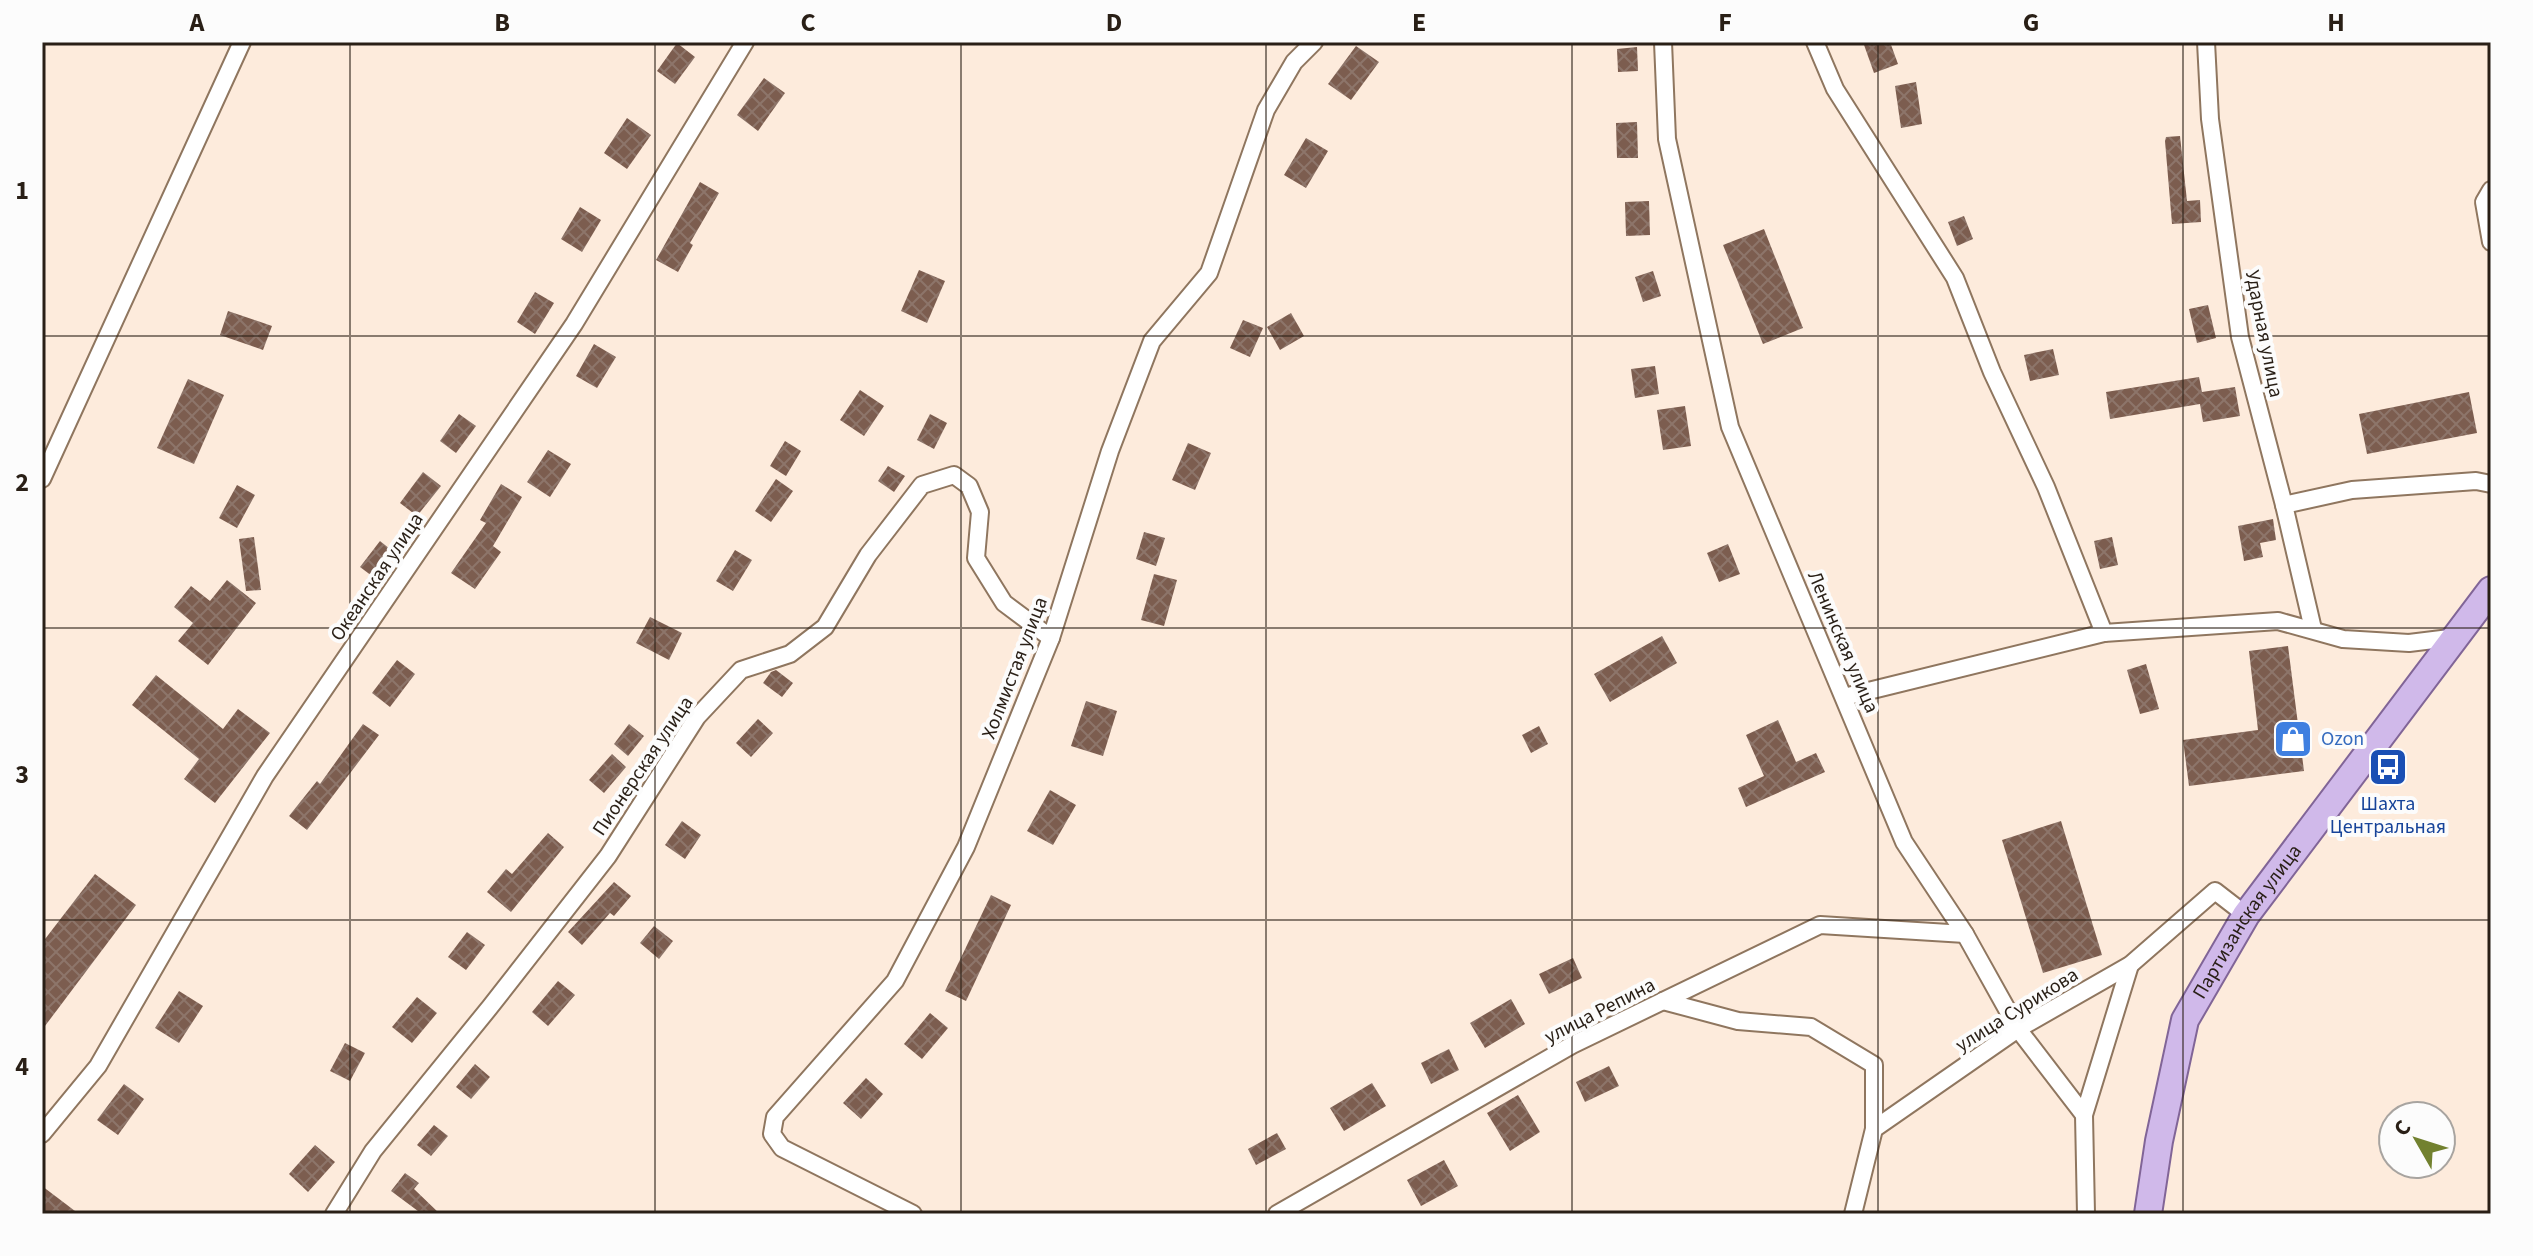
<svg xmlns="http://www.w3.org/2000/svg" width="2533" height="1256" font-family="'Source Sans 3',sans-serif">
<style>
.building{fill:url(#building-cross-hatch)}
.lines{fill:none;stroke-linecap:round;stroke-linejoin:round}
.minor-casing{stroke:#8f765f;stroke-width:20}
.primary-casing{stroke:#816597;stroke-width:30}
.minor{stroke:#fff;stroke-width:16}
.primary{stroke:#d0b9ea;stroke-width:26}
.grid{fill:none;stroke:#291f16;stroke-width:2;stroke-opacity:0.55}
.labels{text-anchor:middle;dominant-baseline:central;stroke-width:8;stroke-linejoin:round;paint-order:stroke}
.street-label{font-size:20px;fill:#291f16;stroke:#fcfcfc}
.shop-label{font-size:20px;fill:#366cbe;stroke:#fcfcfc;text-anchor:start}
.transit-label{font-size:20px;fill:#164399;stroke:#fcfcfc}
.neatline{fill:none;stroke:#291f16;stroke-width:3}
.grid-label{font-size:26px;text-anchor:middle;font-weight:bold;fill:#291f16}
</style>
<defs>
<pattern id="building-cross-hatch" width="8" height="8" patternUnits="userSpaceOnUse" patternTransform="scale(2)"><rect width="8" height="8" fill="#7c5d4f"/><path d="M0 0l8 8M0 8l8-8" fill="none" stroke="#8d756a"/></pattern>
</defs>
<rect width="100%" height="100%" fill="#fdebdc"/>
<g class="building">
<path d="M1863,42H1890L1898,64L1874,73Z"/>
<path d="M677,43L695,57L675,84L657,71Z"/>
<path d="M1356,46L1379,62L1351,100L1328,84Z"/>
<path d="M1637,47L1638,71L1618,72L1617,49Z"/>
<path d="M764,78L785,93L758,131L737,115Z"/>
<path d="M1916,82L1922,124L1901,128L1895,86Z"/>
<path d="M627,118L651,135L627,169L604,153Z"/>
<path d="M1637,122L1638,158H1617L1616,123Z"/>
<path d="M2180,136L2187,201L2200,200L2201,222L2172,224L2165,141L2166,137Z"/>
<path d="M1306,138L1328,151L1306,188L1284,175Z"/>
<path d="M700,182L719,193L690,243L693,245L678,272L656,260Z"/>
<path d="M1649,201L1650,235L1626,236L1625,202Z"/>
<path d="M580,207L601,220L582,252L561,239Z"/>
<path d="M1964,216L1973,239L1957,246L1948,222Z"/>
<path d="M1764,229L1803,328L1763,344L1723,245Z"/>
<path d="M919,270L945,281L927,323L901,311Z"/>
<path d="M1653,271L1661,296L1643,302L1635,277Z"/>
<path d="M535,292L554,303L535,334L517,322Z"/>
<path d="M2208,305L2216,338L2197,343L2189,309Z"/>
<path d="M228,311L272,326L263,350L220,335Z"/>
<path d="M1291,313L1304,336L1280,350L1267,327Z"/>
<path d="M1243,320L1263,328L1250,357L1230,348Z"/>
<path d="M594,344L616,357L597,388L576,376Z"/>
<path d="M2053,349L2059,375L2030,381L2024,355Z"/>
<path d="M1655,366L1659,394L1635,398L1631,369Z"/>
<path d="M2199,377L2202,392L2235,387L2240,416L2203,422L2200,404L2110,419L2106,392Z"/>
<path d="M188,379L224,395L194,464L157,448Z"/>
<path d="M860,390L884,406L864,436L840,420Z"/>
<path d="M2469,392L2477,433L2367,454L2359,414Z"/>
<path d="M1685,406L1691,446L1663,450L1657,410Z"/>
<path d="M459,414L476,426L456,453L440,441Z"/>
<path d="M930,414L947,423L934,449L917,440Z"/>
<path d="M785,441L801,451L786,476L770,466Z"/>
<path d="M1188,443L1211,453L1195,490L1172,480Z"/>
<path d="M548,450L571,464L550,497L527,482Z"/>
<path d="M888,466L905,476L894,492L878,481Z"/>
<path d="M423,472L441,486L417,516L400,503Z"/>
<path d="M776,479L793,491L771,522L755,511Z"/>
<path d="M501,484L522,497L493,546L501,552L475,589L451,573L486,523L480,520Z"/>
<path d="M237,485L255,495L237,528L219,518Z"/>
<path d="M2273,519L2276,540L2260,543L2263,557L2244,561L2238,526Z"/>
<path d="M1144,532L1165,538L1156,566L1136,559Z"/>
<path d="M254,537L261,590L246,591L239,539Z"/>
<path d="M2112,537L2118,565L2100,569L2094,541Z"/>
<path d="M380,541L395,553L376,579L360,567Z"/>
<path d="M1728,544L1740,574L1719,582L1707,553Z"/>
<path d="M735,550L752,560L733,591L716,581Z"/>
<path d="M1154,574L1177,580L1164,626L1141,620Z"/>
<path d="M227,580L256,603L208,665L178,641L193,623L174,607L191,586L210,601Z"/>
<path d="M650,617L682,633L669,660L636,643Z"/>
<path d="M1662,636L1677,663L1610,702L1594,674Z"/>
<path d="M2288,646L2304,771L2189,786L2183,740L2258,730L2249,651Z"/>
<path d="M397,660L415,674L390,707L372,693Z"/>
<path d="M2146,664L2159,709L2140,714L2127,670Z"/>
<path d="M776,670L793,683L782,697L763,683L771,672Z"/>
<path d="M156,675L223,729L238,709L270,733L215,803L184,779L199,759L132,705Z"/>
<path d="M1086,701L1117,711L1103,756L1071,746Z"/>
<path d="M758,719L773,733L751,757L736,743Z"/>
<path d="M1778,720L1796,762L1816,753L1825,772L1746,807L1738,788L1764,776L1746,735Z"/>
<path d="M363,724L379,735L307,830L289,816L317,781L320,784Z"/>
<path d="M629,724L644,736L628,756L614,744Z"/>
<path d="M1539,726L1548,744L1531,753L1522,735Z"/>
<path d="M612,754L626,767L604,793L589,780Z"/>
<path d="M1050,790L1076,805L1053,845L1027,831Z"/>
<path d="M682,821L701,835L685,859L665,845Z"/>
<path d="M2061,821L2102,955L2043,973L2002,840Z"/>
<path d="M548,833L564,847L511,912L487,892L506,869L512,874Z"/>
<path d="M95,874L136,905L42,1030V943Z"/>
<path d="M614,882L631,896L614,916L610,913L582,945L568,932Z"/>
<path d="M991,895L1011,905L966,1001L945,991Z"/>
<path d="M654,926L673,941L659,959L640,943Z"/>
<path d="M467,932L485,945L466,970L448,957Z"/>
<path d="M1573,958L1582,978L1549,994L1539,974Z"/>
<path d="M558,981L575,995L548,1026L532,1012Z"/>
<path d="M179,991L203,1006L179,1043L155,1028Z"/>
<path d="M417,997L437,1013L412,1043L392,1027Z"/>
<path d="M1511,999L1525,1024L1485,1048L1470,1023Z"/>
<path d="M930,1013L948,1028L922,1059L904,1044Z"/>
<path d="M345,1043L365,1053L350,1081L330,1071Z"/>
<path d="M1449,1049L1459,1070L1431,1084L1421,1063Z"/>
<path d="M475,1064L490,1077L471,1099L456,1087Z"/>
<path d="M1609,1066L1619,1086L1585,1102L1576,1082Z"/>
<path d="M866,1078L883,1094L861,1119L843,1103Z"/>
<path d="M1372,1083L1386,1106L1344,1131L1330,1108Z"/>
<path d="M124,1084L144,1099L118,1135L97,1120Z"/>
<path d="M1518,1095L1540,1132L1510,1151L1487,1113Z"/>
<path d="M434,1125L448,1136L431,1156L417,1145Z"/>
<path d="M1277,1133L1286,1149L1256,1165L1248,1149Z"/>
<path d="M315,1145L335,1162L308,1192L289,1174Z"/>
<path d="M1444,1160L1458,1186L1421,1206L1407,1180Z"/>
<path d="M405,1173L419,1183L414,1189L440,1214H422L391,1191Z"/>
<path d="M42,1186L79,1214H42Z"/>
</g>
<g class="lines">
<defs>
<g id="minor">
<path d="M1663,42L1667,139L1730,427L1904,842L1965,934L2018,1029L2084,1115L2086,1214"/>
<path d="M1815,42L1835,89L1955,278L1992,372L2046,487L2104,633"/>
<path d="M2206,42L2210,119L2240,337L2284,505L2313,629"/>
<path d="M2491,190L2484,202L2491,242"/>
<path d="M42,479L242,42"/>
<path d="M2284,505L2352,490L2476,481L2491,484"/>
<path d="M1844,697L2104,633L2278,621L2343,639L2409,643L2458,637"/>
<path d="M1663,1001L1738,1021L1811,1027L1874,1065V1129"/>
<path d="M2084,1115L2130,965"/>
<path d="M42,1134L98,1066L265,776L574,324L745,42"/>
<path d="M334,1214L373,1151L490,1007L608,856L697,717L741,670L790,654L825,627L868,555L922,485L954,475L969,486L980,512L976,558L1004,603L1051,638"/>
<path d="M913,1214L782,1148L772,1134L775,1117L895,981L966,847L1051,638L1110,451L1152,341L1209,273L1266,110L1294,62L1314,42"/>
<path d="M1277,1214L1572,1045L1820,925L1965,934"/>
<path d="M1853,1214L1874,1129L2018,1029L2130,965L2215,891L2246,915"/>
</g>
<g id="primary">
<path id="s1" d="M2148,1214L2159,1141L2185,1020L2246,915L2491,590"/>
</g>
</defs>
<use href="#minor" class="minor-casing"/>
<use href="#primary" class="primary-casing"/>
<use href="#minor" class="minor"/>
<use href="#primary" class="primary"/>
</g>
<path class="grid" d="M350,42V1214M655,42V1214M961,42V1214M1266,42V1214M1572,42V1214M1878,42V1214M2183,42V1214M42,336H2491M42,628H2491M42,920H2491"/>
<defs>
<symbol id="shop-square" viewBox="-11 -11 22 22"><rect x="-9" y="-9" width="18" height="18" rx="4" fill="#3f7fe0" stroke="#fcfcfc"/><path d="M-5-2.5h2.3a2.7 3.5 0 0 1 5.4 0H5L5.5 6h-11ZM-1.5-2.5h3a1.5 2.3 0 0 0-3 0Z" fill="#fff"/></symbol>
<symbol id="bus-square" viewBox="-11 -11 22 22"><rect x="-9" y="-9" width="18" height="18" rx="4" fill="#1a4fb4" stroke="#fcfcfc"/><path d="M-5-6H5V4H4V6H2V4H-2V6H-4V4H-5ZM-3.5-4V0h7V-4ZM-3.5 1.2v1.5H-2V1.2ZM2 1.2v1.5H3.5V1.2Z" fill="#fff"/></symbol>
</defs>
<g fill-rule="evenodd">
<use href="#shop-square" x="2271" y="717" width="44" height="44"/>
<use href="#bus-square" x="2366" y="745" width="44" height="44"/>
</g>
<g class="labels">
<g class="street-label">
<text transform="translate(2264 334) rotate(79)">Ударная улица</text>
<text transform="translate(377 577) rotate(-56)">Океанская улица</text>
<text transform="translate(1843 642) rotate(67)">Ленинская улица</text>
<text transform="translate(1015 668) rotate(-69)">Холмистая улица</text>
<text transform="translate(643 766) rotate(-56)">Пионерская улица</text>
<text stroke="none"><textPath href="#s1" startOffset="314">Партизанская улица</textPath></text>
<text transform="translate(2017 1010) rotate(-32)">улица Сурикова</text>
<text transform="translate(1600 1011) rotate(-27)">улица Репина</text>
</g>
<g class="shop-label">
<text x="2321" y="739">Ozon</text>
</g>
<g class="transit-label">
<text x="2388" y="804">Шахта<tspan x="2388" dy="23">Центральная</tspan></text>
</g>
</g>
<rect width="2533" height="1256" fill="none" stroke="#fcfcfc" stroke-width="88"/>
<g transform="translate(2417 1140) rotate(309)"><circle r="38" fill="#fcfcfc" stroke="#a8a4a0" stroke-width="2"/>
<path d="M0-6L14 30L0 20L-14 30Z" fill="#72812f"/>
<text y="-12" font-size="22" font-weight="bold" text-anchor="middle" fill="#291f16">С</text>
</g>
<rect x="44" y="44" width="2445" height="1168" class="neatline"/>
<g class="grid-label">
<text x="197" y="31">A</text>
<text x="502" y="31">B</text>
<text x="808" y="31">C</text>
<text x="1114" y="31">D</text>
<text x="1419" y="31">E</text>
<text x="1725" y="31">F</text>
<text x="2031" y="31">G</text>
<text x="2336" y="31">H</text>
<text x="22" y="199">1</text>
<text x="22" y="491">2</text>
<text x="22" y="783">3</text>
<text x="22" y="1075">4</text>
</g>
</svg>
